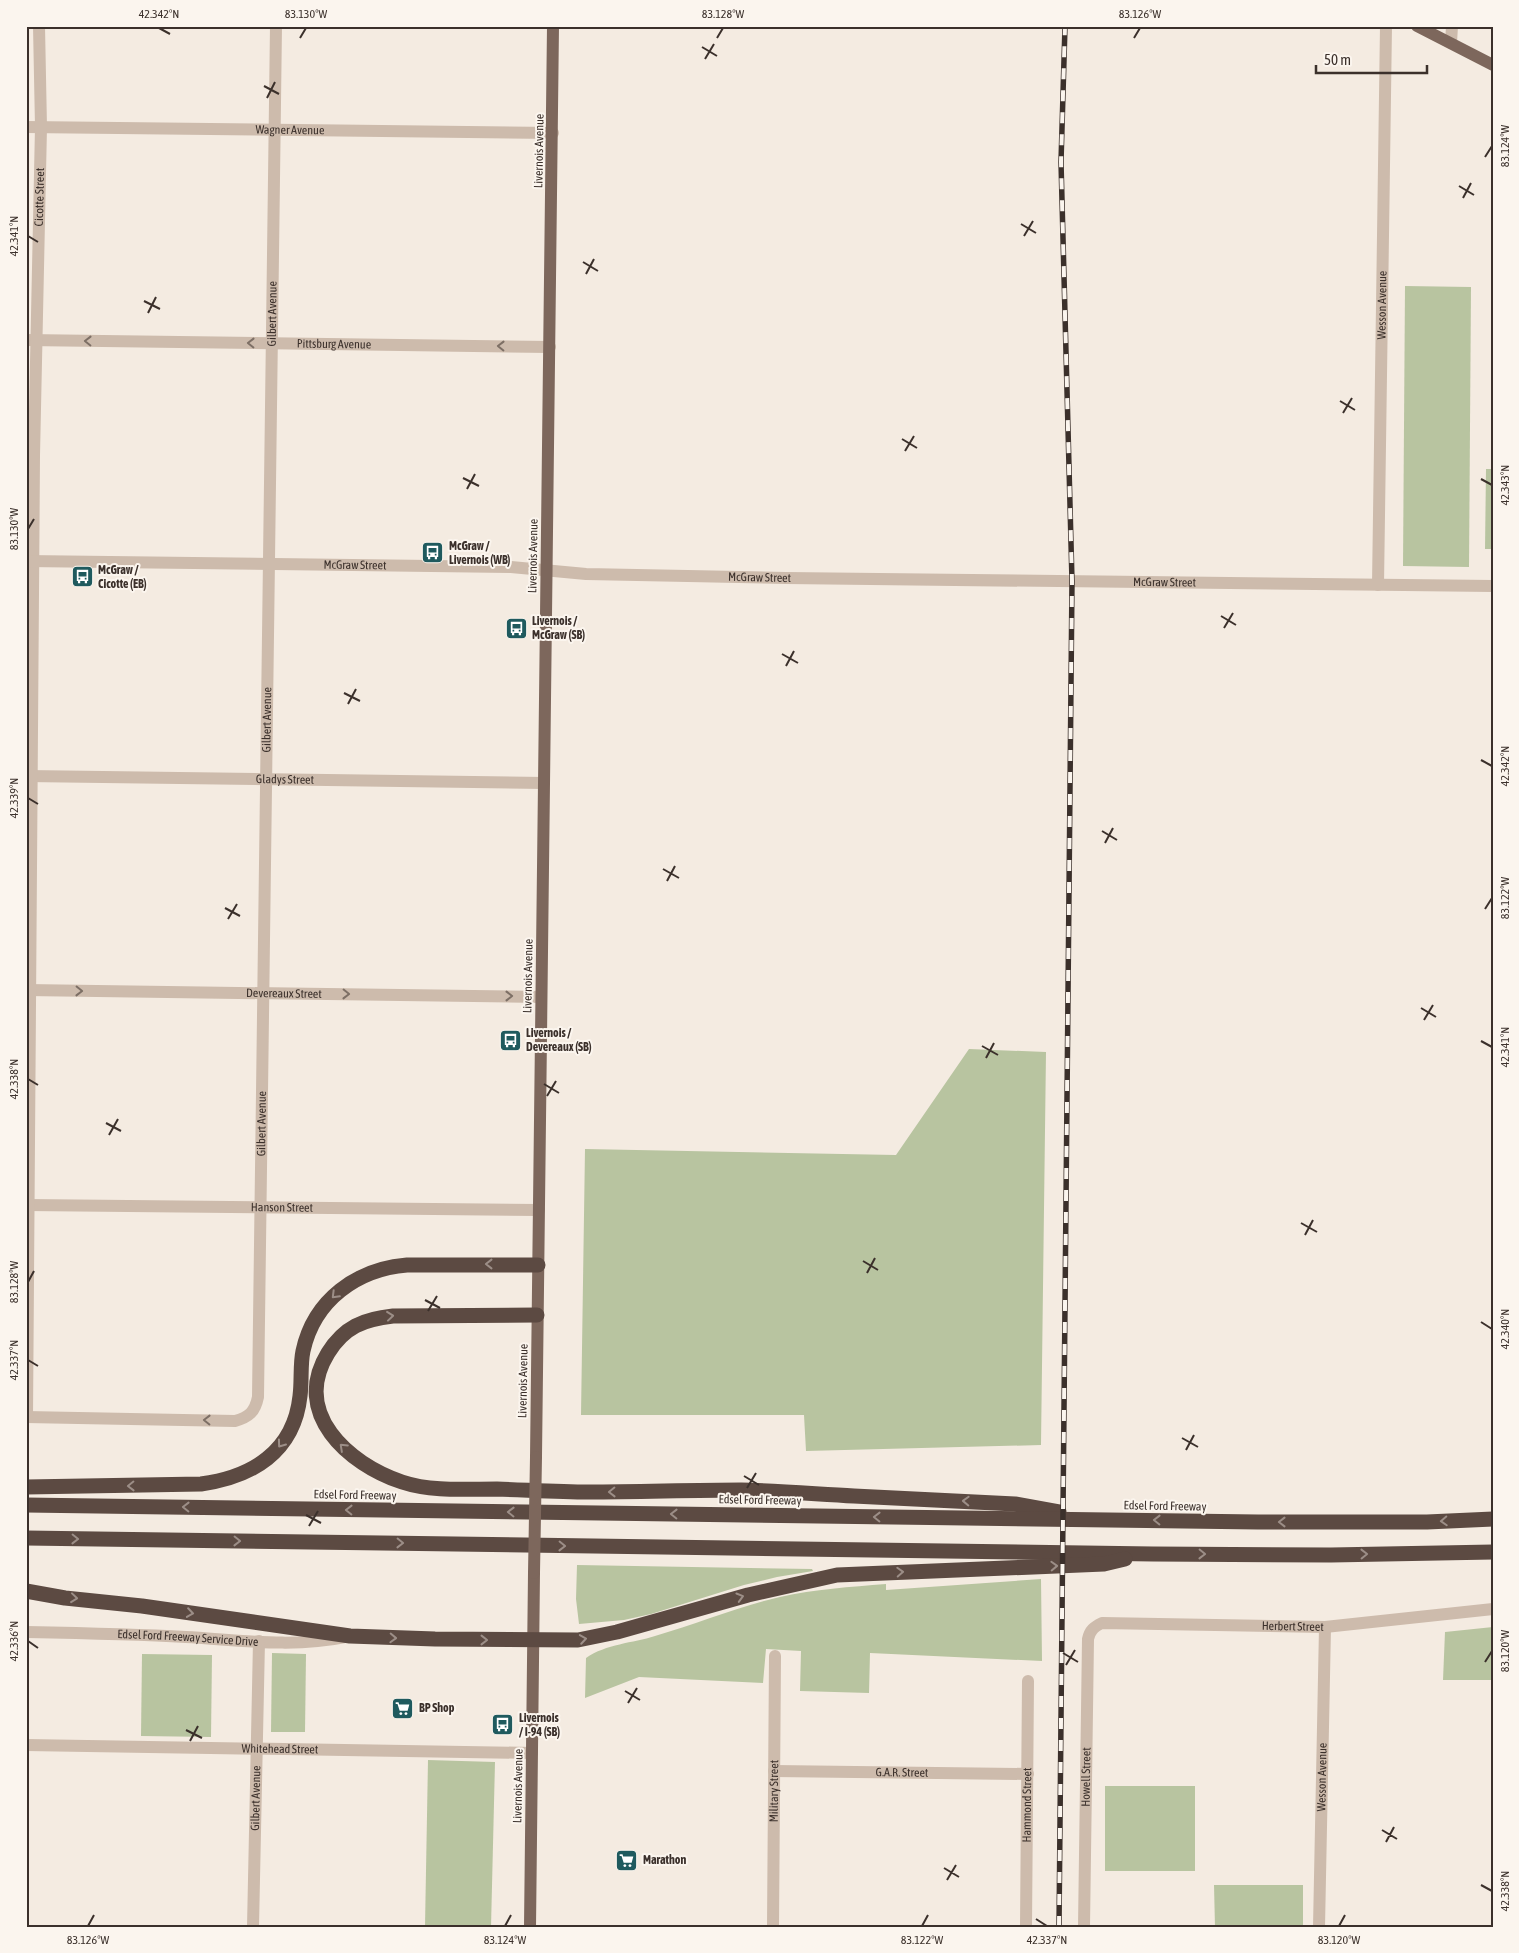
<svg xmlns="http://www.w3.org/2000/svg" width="1519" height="1953" font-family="'Asap Condensed',sans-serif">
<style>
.green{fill:#b8c4a0}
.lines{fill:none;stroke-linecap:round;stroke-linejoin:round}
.minor{stroke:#cdbbac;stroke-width:12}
.tertiary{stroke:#cdbbac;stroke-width:12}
.primary{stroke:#7d675c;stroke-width:12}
.motorway{stroke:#5c4a42;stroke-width:15}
.rail-casing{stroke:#3b302b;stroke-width:5.5}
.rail{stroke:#fbf5ee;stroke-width:4;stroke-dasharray:11;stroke-linecap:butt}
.primary-bridge{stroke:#7d675c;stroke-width:12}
.oneway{stroke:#7d6f65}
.oneway2{stroke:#9c8e87}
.ticks{fill:none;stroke:#3b302b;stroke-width:2}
.labels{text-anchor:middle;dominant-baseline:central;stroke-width:4;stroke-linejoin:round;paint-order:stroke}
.street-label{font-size:12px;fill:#3b302b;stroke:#fbf5ee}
.poi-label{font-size:12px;font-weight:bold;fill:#3b302b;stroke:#fbf5ee;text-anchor:start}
.neatline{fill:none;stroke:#3b302b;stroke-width:2}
.ticks-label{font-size:12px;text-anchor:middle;fill:#3b302b}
</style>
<rect width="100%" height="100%" fill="#f4ebe1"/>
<g class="green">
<path d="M1405,286L1471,287L1469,567L1403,566Z"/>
<path d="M1486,469H1493V549H1485Z"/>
<path d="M969,1049L1046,1052L1041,1445L806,1451L804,1415H581L585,1149L896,1155Z"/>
<path d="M577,1565L812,1569L813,1571L777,1577L744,1585L651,1614L624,1620L579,1624L576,1599Z"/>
<path d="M1041,1579L1042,1661L870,1653L869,1693L800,1691L801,1651L766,1649L763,1683L639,1677L585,1698L586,1658C606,1644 633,1643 655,1636C697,1624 737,1607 780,1597C815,1589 850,1587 886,1584V1590Z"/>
<path d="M1493,1627V1680H1443L1445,1632Z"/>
<path d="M272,1653L306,1654L305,1732H271Z"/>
<path d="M142,1654L212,1655L211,1737L141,1736Z"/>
<path d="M428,1760L495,1762L491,1927H425Z"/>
<rect x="1105" y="1786" width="90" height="85"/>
<path d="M1214,1885H1303V1927H1215Z"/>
</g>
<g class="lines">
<g class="minor">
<path d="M1451,43L1452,26"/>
<path id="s1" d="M26,127L553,133"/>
<path id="s2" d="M26,340L550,347"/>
<path id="s3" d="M1378,585L1386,26"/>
<path id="s4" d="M26,776L544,783"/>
<path id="s5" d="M26,990L541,997"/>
<path id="s6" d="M26,1205L539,1210"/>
<path id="s7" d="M26,1417L235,1421C249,1417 255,1412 258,1397L276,26"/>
<path id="s8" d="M27,1417L34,456L41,127L39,26"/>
<path id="s9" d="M26,1632C80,1633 133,1634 186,1637C238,1640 294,1648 346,1637"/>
<path id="s10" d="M26,1745L532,1753"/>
<path id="s11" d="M774,1771L1028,1774"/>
<path id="s12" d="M253,1927L259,1641"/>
<path id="s13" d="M773,1927L775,1656"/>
<path id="s14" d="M1026,1927L1028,1681"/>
<path id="s15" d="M1084,1927L1088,1639C1090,1630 1094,1627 1102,1623L1325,1627L1493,1609"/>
<path id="s16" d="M1319,1927L1325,1627"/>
</g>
<path class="tertiary" id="s17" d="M26,561L511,567L586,574L786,578L1493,586"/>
<g class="primary">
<path d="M1417,26L1493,65"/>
<path d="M536,1457L553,26"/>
<path d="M530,1927L534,1573"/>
</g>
<g class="motorway">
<path d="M537,1315L393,1316C364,1319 344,1327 328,1353C291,1413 348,1464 402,1482C432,1492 466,1489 497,1489C528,1490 558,1492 589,1492C639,1492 690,1490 741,1490C779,1491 816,1494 854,1496C908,1499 961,1501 1015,1504L1059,1512"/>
<path d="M26,1487L201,1484C252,1477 294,1452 300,1396C302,1381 300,1365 303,1351C314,1300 357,1269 407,1265H538"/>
<path d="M26,1505L1258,1522H1427L1493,1519"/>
<path d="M26,1538L1153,1554L1331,1555L1493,1552"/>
<path d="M26,1591L65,1598L142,1606L350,1636L435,1639L578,1640L617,1632L748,1595L837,1575L1104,1564L1125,1559"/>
</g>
<defs>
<path id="rail" d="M1059,1927L1072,581L1061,162L1065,26"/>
</defs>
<use href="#rail" class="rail-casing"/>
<use href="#rail" class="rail"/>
<path class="primary-bridge" d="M534,1573L536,1457"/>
</g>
<defs><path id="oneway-chevron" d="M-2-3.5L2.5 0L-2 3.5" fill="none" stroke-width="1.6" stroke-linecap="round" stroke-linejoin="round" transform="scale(1.25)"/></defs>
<g class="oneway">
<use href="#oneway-chevron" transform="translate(88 341) rotate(-179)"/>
<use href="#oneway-chevron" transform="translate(251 343) rotate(-179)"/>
<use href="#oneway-chevron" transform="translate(501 346) rotate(-179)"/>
<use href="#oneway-chevron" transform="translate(79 991) rotate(1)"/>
<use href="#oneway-chevron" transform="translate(346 994) rotate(1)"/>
<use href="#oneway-chevron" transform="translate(509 996)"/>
<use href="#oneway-chevron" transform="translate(207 1420) rotate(-179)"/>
</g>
<g class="oneway2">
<use href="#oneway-chevron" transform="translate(489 1264) rotate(180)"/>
<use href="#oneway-chevron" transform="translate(335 1295) rotate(135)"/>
<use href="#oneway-chevron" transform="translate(390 1316) rotate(-6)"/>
<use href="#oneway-chevron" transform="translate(281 1444) rotate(126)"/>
<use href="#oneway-chevron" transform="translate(343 1447) rotate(-137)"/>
<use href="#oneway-chevron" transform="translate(131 1486) rotate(179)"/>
<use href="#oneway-chevron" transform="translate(612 1492) rotate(179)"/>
<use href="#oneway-chevron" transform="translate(966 1501) rotate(-178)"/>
<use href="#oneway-chevron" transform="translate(186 1507) rotate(-179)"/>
<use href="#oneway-chevron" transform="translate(349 1510) rotate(-179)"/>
<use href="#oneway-chevron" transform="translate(511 1512) rotate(-179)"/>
<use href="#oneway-chevron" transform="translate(674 1514) rotate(-179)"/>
<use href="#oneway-chevron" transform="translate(877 1517) rotate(-179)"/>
<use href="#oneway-chevron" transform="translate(1157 1520) rotate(-179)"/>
<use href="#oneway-chevron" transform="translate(1444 1521) rotate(177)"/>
<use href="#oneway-chevron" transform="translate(1282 1522) rotate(-180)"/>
<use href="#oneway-chevron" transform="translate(75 1539) rotate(1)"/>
<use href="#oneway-chevron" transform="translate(237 1541) rotate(1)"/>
<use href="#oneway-chevron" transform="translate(400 1543) rotate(1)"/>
<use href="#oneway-chevron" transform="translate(562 1546) rotate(1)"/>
<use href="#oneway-chevron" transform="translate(1202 1554) rotate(1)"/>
<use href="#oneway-chevron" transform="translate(1364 1554) rotate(-1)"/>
<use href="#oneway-chevron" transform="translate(1054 1566) rotate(-2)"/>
<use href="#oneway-chevron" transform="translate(900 1572) rotate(-3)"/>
<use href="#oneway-chevron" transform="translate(740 1597) rotate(-16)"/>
<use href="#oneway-chevron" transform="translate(74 1598) rotate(6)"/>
<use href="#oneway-chevron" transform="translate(190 1613) rotate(8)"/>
<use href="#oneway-chevron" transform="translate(393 1638) rotate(2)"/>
<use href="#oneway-chevron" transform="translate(583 1639) rotate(-9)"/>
<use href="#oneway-chevron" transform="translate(484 1640)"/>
</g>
<path class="ticks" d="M159,28L170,34M300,38L306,28M717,38L723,28M1134,38L1140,28M702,47L717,56M705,59L714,44M264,86L279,94M267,98L275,82M1485,157L1492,146M1459,186L1474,195M1463,198L1471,183M1021,224L1036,233M28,236L38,242M1024,236L1033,221M583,262L598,271M586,274L594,259M144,301L160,309M148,313L156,297M1340,401L1355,410M1343,413L1352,398M902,439L917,448M905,451L914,436M463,478L479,486M1481,479L1492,485M467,489L475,474M28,529L34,519M1221,616L1236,625M1224,628L1233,613M782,654L798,663M786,666L794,651M344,693L360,701M348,704L356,689M1481,760L1492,766M28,798L38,804M1102,831L1117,840M1105,843L1113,828M663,869L679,878M667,881L675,866M225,908L240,916M1485,909L1492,898M228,919L237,904M1421,1008L1436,1017M1424,1020L1433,1005M1481,1041L1492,1047M982,1046L998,1055M986,1058L994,1043M28,1079L38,1085M544,1084L559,1093M547,1096L556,1081M106,1123L121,1131M109,1135L118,1119M1301,1223L1317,1232M1305,1235L1313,1220M863,1261L878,1270M867,1273L875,1258M28,1282L34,1271M425,1300L440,1308M428,1311L437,1296M1481,1322L1492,1329M28,1360L38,1366M1182,1438L1198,1447M1186,1450L1194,1435M744,1476L759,1485M747,1488L756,1473M306,1515L321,1523M309,1526L318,1511M28,1641L38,1648M1063,1653L1078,1662M1485,1662L1492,1651M1066,1665L1075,1650M625,1691L640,1700M628,1703L637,1688M186,1730L202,1738M190,1741L198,1726M1382,1830L1397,1839M1386,1842L1394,1827M944,1868L959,1877M947,1880L956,1865M1481,1885L1492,1891M1036,1919L1047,1926M88,1926L94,1915M505,1926L511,1915M922,1926L928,1915M1339,1926L1345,1915"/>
<defs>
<symbol id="bus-square" viewBox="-11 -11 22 22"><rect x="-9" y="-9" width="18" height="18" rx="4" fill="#1f5a5e" stroke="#fbf5ee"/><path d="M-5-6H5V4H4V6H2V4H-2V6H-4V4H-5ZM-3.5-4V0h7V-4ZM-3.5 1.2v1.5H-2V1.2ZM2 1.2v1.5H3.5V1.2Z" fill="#fff"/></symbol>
<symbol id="supermarket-square" viewBox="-11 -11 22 22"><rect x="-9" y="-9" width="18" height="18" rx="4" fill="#1f5a5e" stroke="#fbf5ee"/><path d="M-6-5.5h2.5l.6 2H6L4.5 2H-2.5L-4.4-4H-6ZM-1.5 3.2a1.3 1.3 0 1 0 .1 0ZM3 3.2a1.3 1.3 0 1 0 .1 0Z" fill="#fff"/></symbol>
</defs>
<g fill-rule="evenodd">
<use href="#bus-square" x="420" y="540" width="25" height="25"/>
<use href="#bus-square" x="70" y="564" width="25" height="25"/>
<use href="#bus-square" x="504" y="616" width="25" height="25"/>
<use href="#bus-square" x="498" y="1028" width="25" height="25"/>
<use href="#supermarket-square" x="390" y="1696" width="25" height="25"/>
<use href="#bus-square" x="490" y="1712" width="25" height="25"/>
<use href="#supermarket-square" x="614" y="1848" width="25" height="25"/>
</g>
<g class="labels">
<g class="street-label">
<text stroke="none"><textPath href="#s1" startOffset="264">Wagner Avenue</textPath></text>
<text transform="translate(539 151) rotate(-89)">Livernois Avenue</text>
<text stroke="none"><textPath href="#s8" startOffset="1220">Cicotte Street</textPath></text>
<text stroke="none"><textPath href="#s3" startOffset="280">Wesson Avenue</textPath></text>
<text stroke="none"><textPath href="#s7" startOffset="1328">Gilbert Avenue</textPath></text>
<text stroke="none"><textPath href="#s2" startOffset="308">Pittsburg Avenue</textPath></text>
<text transform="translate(533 556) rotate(-89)">Livernois Avenue</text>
<text stroke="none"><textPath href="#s17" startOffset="329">McGraw Street</textPath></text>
<text stroke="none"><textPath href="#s17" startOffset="734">McGraw Street</textPath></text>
<text stroke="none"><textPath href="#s17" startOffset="1139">McGraw Street</textPath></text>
<text stroke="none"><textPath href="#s7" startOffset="922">Gilbert Avenue</textPath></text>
<text stroke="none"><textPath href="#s4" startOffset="259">Gladys Street</textPath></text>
<text transform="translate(528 976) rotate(-89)">Livernois Avenue</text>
<text stroke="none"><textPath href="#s5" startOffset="258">Devereaux Street</textPath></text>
<text stroke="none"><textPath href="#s7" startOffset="518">Gilbert Avenue</textPath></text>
<text stroke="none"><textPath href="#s6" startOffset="256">Hanson Street</textPath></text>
<text transform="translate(523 1381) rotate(-89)">Livernois Avenue</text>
<text transform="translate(355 1495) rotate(1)">Edsel Ford Freeway</text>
<text transform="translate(760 1500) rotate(1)">Edsel Ford Freeway</text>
<text transform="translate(1165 1506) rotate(1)">Edsel Ford Freeway</text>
<text stroke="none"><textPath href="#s15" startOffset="501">Herbert Street</textPath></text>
<text stroke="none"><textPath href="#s9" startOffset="162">Edsel Ford Freeway Service Drive</textPath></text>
<text stroke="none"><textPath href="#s10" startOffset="254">Whitehead Street</textPath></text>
<text stroke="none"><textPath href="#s11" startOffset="128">G.A.R. Street</textPath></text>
<text stroke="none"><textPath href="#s15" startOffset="150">Howell Street</textPath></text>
<text stroke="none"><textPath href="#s16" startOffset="150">Wesson Avenue</textPath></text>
<text transform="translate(518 1786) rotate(-89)">Livernois Avenue</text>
<text stroke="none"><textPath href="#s13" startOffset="136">Military Street</textPath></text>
<text stroke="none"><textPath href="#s12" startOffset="129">Gilbert Avenue</textPath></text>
<text stroke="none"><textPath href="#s14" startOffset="122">Hammond Street</textPath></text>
</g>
<g class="poi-label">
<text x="449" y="546">McGraw /<tspan x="449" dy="14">Livernois (WB)</tspan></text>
<text x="98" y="570">McGraw /<tspan x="98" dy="14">Cicotte (EB)</tspan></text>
<text x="532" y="621">Livernois /<tspan x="532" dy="14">McGraw (SB)</tspan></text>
<text x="526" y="1033">Livernois /<tspan x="526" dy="14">Devereaux (SB)</tspan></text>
<text x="419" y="1708">BP Shop</text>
<text x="519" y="1718">Livernois<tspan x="519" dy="14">/ I-94 (SB)</tspan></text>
<text x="643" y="1860">Marathon</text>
</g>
</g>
<rect width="1519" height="1953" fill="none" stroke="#fbf5ee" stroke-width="55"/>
<path d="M1316 65v8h111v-8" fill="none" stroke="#3b302b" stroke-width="2.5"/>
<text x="1324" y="65" font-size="15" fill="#3b302b" stroke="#fbf5ee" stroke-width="4" paint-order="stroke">50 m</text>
<rect x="28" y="28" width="1464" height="1898" class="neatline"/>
<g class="ticks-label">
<text x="159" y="18">42.342°N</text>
<text x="306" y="18">83.130°W</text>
<text x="723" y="18">83.128°W</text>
<text x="1140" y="18">83.126°W</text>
<text transform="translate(1505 146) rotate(-90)" y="4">83.124°W</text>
<text transform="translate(14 236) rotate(-90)" y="4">42.341°N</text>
<text transform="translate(1505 485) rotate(-90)" y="4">42.343°N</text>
<text transform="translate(14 529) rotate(-90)" y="4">83.130°W</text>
<text transform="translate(1505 766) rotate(-90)" y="4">42.342°N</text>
<text transform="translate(14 798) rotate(-90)" y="4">42.339°N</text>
<text transform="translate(1505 898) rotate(-90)" y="4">83.122°W</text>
<text transform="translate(1505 1047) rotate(-90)" y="4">42.341°N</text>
<text transform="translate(14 1079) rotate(-90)" y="4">42.338°N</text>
<text transform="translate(14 1282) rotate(-90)" y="4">83.128°W</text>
<text transform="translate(1505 1329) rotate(-90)" y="4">42.340°N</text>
<text transform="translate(14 1360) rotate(-90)" y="4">42.337°N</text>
<text transform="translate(14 1641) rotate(-90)" y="4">42.336°N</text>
<text transform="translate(1505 1651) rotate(-90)" y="4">83.120°W</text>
<text transform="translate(1505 1891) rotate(-90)" y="4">42.338°N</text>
<text x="88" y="1944">83.126°W</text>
<text x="505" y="1944">83.124°W</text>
<text x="922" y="1944">83.122°W</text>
<text x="1047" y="1944">42.337°N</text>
<text x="1339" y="1944">83.120°W</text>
</g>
</svg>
